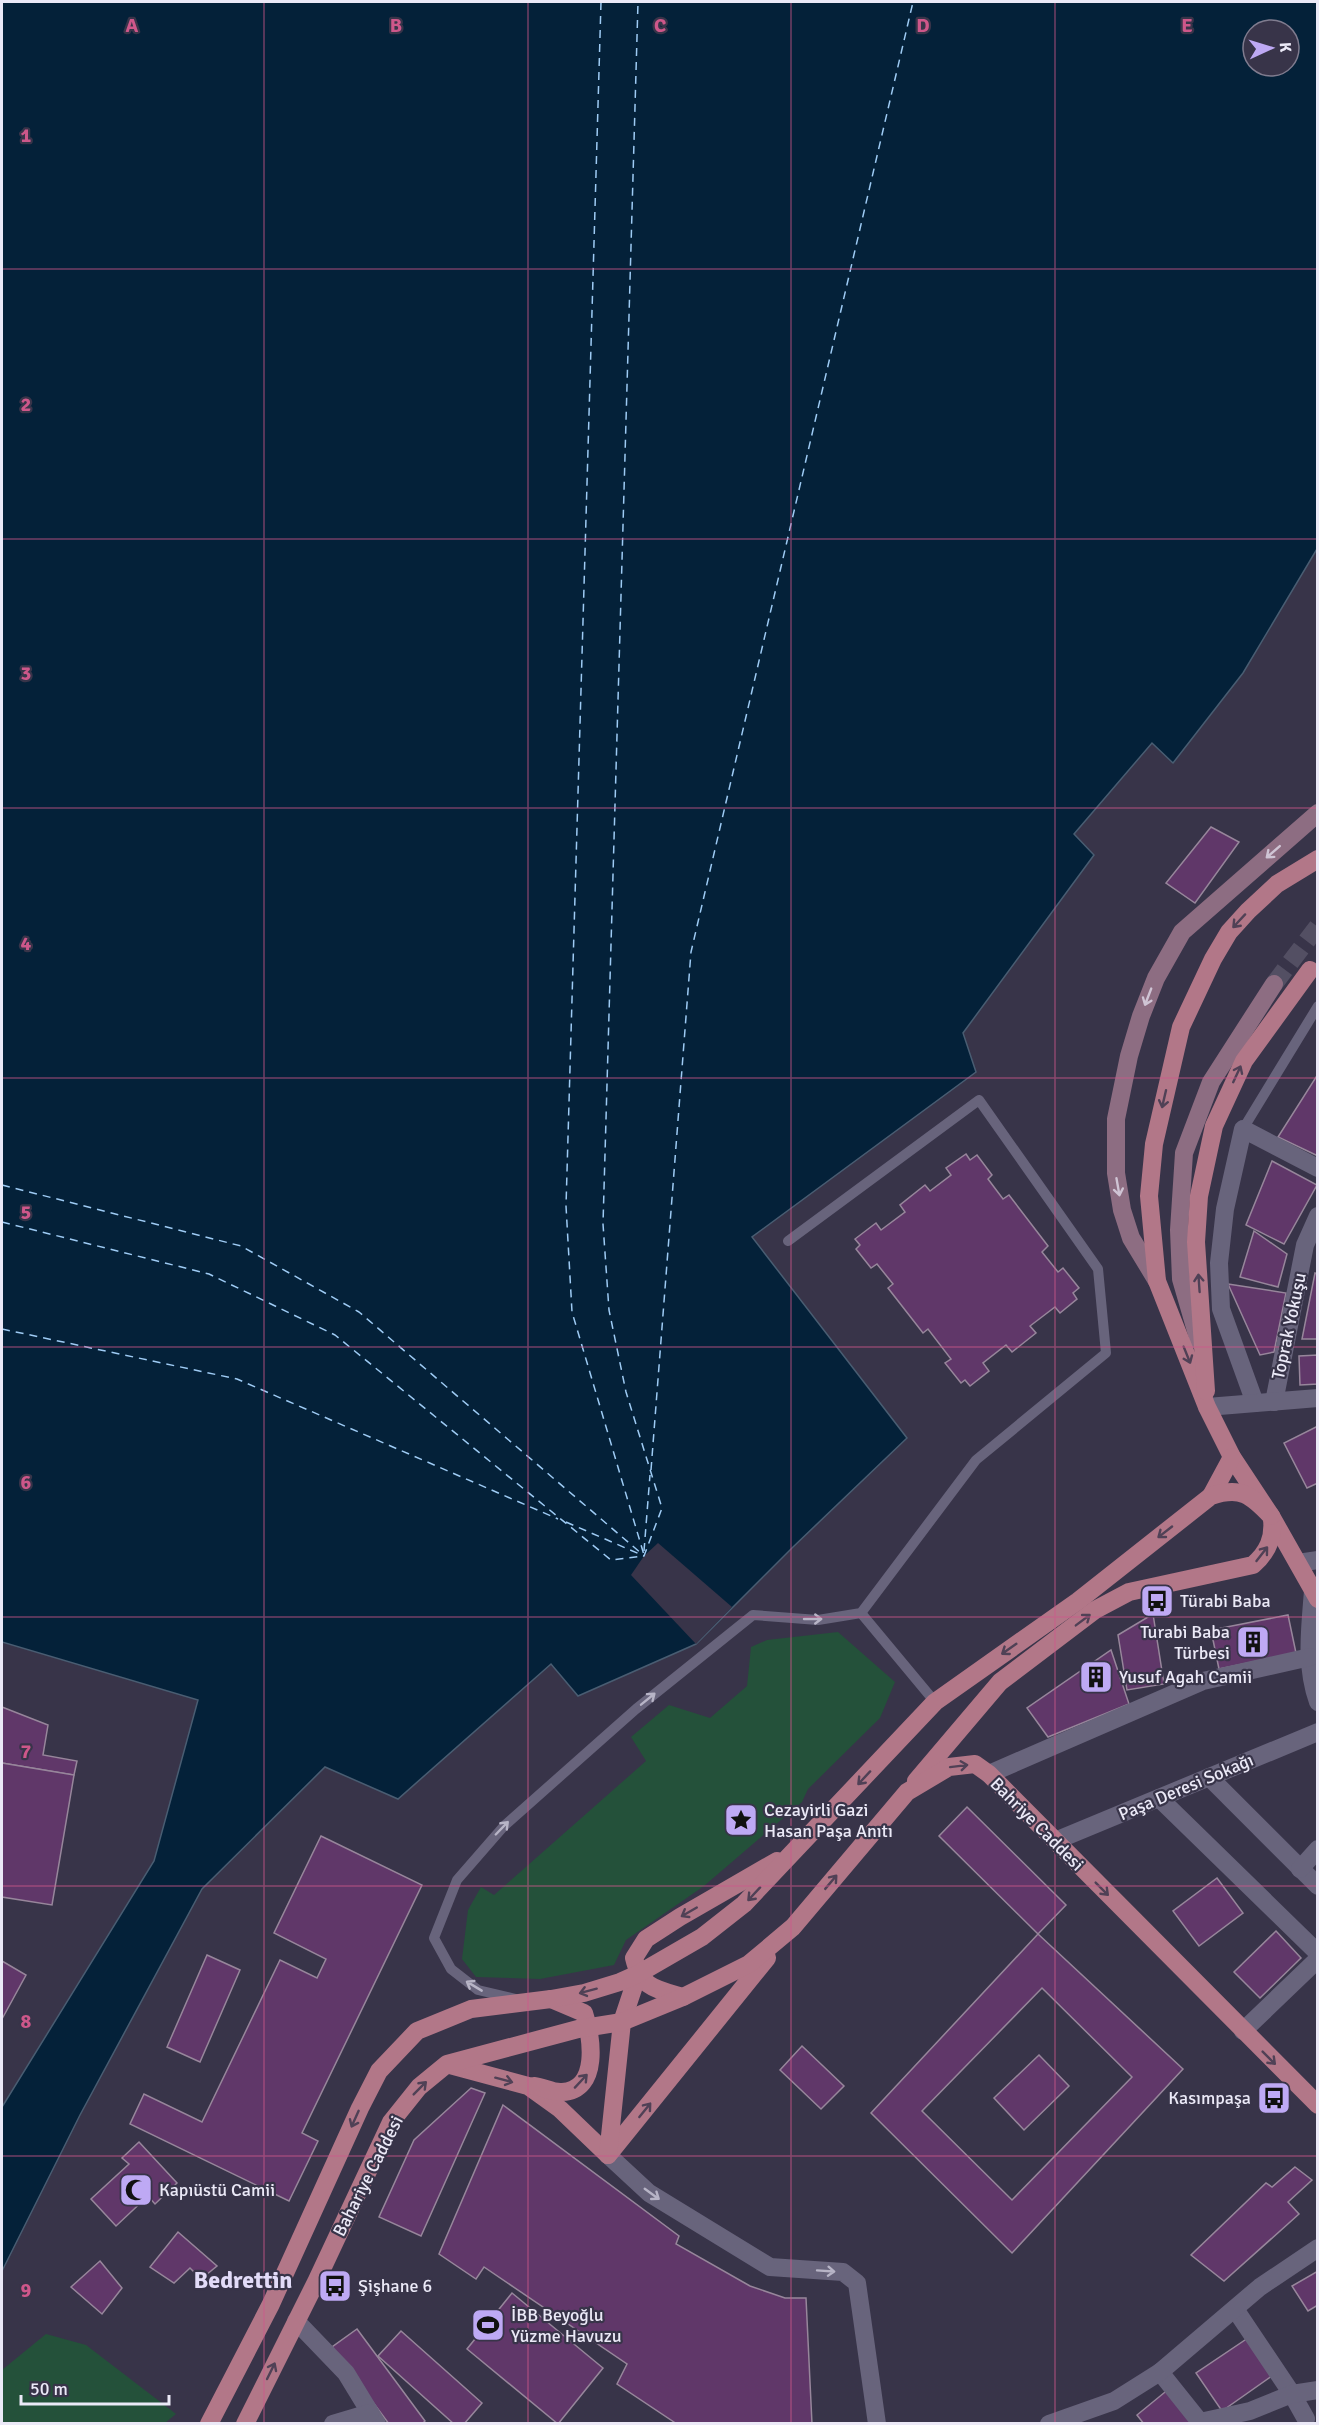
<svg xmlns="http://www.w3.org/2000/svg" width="1319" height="2425" font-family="Signika,sans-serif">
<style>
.green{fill:#24513a}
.water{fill:#042139;stroke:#495d72;stroke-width:1.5;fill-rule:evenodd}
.pier{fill:#383449}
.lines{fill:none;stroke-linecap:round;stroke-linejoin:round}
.ferry{stroke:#9ecbf4;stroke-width:1.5;stroke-dasharray:8 6;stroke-linecap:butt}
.building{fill:#603769;stroke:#97869b;stroke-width:1.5;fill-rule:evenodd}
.secondary-tunnel{stroke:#534f63;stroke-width:18;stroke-dasharray:18 9;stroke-linecap:butt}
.lane{stroke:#68647c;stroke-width:10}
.street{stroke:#68647c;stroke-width:18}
.secondary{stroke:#8d6d82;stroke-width:18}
.primary{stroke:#b27788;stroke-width:18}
.oneway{stroke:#cfc4d4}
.oneway2{stroke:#504156}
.oneway3{stroke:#b7b4c6}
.grid{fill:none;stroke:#ce578a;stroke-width:1.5;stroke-opacity:0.55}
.labels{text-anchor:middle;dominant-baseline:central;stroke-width:4.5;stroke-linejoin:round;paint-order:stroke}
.street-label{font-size:18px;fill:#ebe9f7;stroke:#383449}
.poi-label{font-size:18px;fill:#ebe9f7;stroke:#383449;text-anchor:start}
.district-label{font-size:24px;font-weight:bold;fill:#e2dbf8;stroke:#383449}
.grid-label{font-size:20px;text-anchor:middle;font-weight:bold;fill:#ce578a;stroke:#383449;stroke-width:4.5;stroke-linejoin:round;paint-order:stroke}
</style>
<rect width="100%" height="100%" fill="#383449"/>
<g class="green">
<path d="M838,1632L895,1682L880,1718L808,1789L802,1802L704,1886L626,1940L614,1965L540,1979L476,1977L462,1959L468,1910L481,1887L494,1895L646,1761L631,1737L669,1705L710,1718L747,1686L751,1647L767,1640Z"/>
<path d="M46,2334L86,2345L176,2414L165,2423L2,2424V2370Z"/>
</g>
<path class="water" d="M2,2H1317V549L1243,673L1173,763L1152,743L1074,834L1094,855L963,1033L976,1072L752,1237L907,1438L793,1547L696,1644L578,1696L551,1664L398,1799L325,1767L202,1889L80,2115L2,2271V2107L154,1861L198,1700L2,1642ZM1253,30H1289V66H1253Z"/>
<path class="pier" d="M658,1543L732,1607L696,1644L631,1575L644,1556Z"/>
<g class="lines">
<g class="ferry">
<path d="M601,2L566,1206L572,1312L644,1555"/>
<path d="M2,1185L241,1246L359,1312L642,1554"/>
<path d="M2,1222L209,1274L335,1335L611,1560L644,1556L662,1508L626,1392L609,1310L603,1224L638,2"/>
<path d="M2,1329L237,1379L558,1519"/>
<path d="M651,1470L691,952L913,2"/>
<path d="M566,1522L644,1556"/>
<path d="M644,1551L650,1475"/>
</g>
</g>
<g class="building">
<path d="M1211,827L1239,842L1195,903L1166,883Z"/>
<path d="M1318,1074V1156L1278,1137Z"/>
<path d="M966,1154L970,1160L977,1155L992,1175L988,1179L1003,1199L1009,1195L1048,1246L1042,1252L1058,1272L1063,1268L1079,1288L1073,1293L1077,1299L1060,1313L1055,1307L1030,1326L1036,1333L1012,1352L1006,1345L983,1363L989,1371L970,1386L965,1380L961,1383L945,1363L951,1359L928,1329L923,1333L888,1288L893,1284L877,1264L871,1268L856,1249L860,1245L855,1239L876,1223L881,1230L905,1212L900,1205L925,1185L930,1191L951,1175L946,1168Z"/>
<path d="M1272,1161L1317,1185L1284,1244L1246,1225Z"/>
<path d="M1254,1231L1287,1254L1278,1287L1240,1277Z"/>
<path d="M1315,1273L1318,1274V1339H1302Z"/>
<path d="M1228,1284L1286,1293L1274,1352L1260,1355Z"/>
<path d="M1318,1355V1384L1300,1385L1299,1356Z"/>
<path d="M1318,1426V1483L1307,1488L1284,1443Z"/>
<path d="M1153,1614L1164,1684L1127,1690L1118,1635Z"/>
<path d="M1288,1615L1296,1653L1219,1669L1211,1630Z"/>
<path d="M1111,1650L1129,1704L1048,1737L1027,1708Z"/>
<path d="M2,1707L48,1725L43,1755L77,1761L74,1775L2,1763Z"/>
<path d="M2,1763L74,1775L52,1905L2,1897Z"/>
<path d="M967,1807L1066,1905L1038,1934L939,1836Z"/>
<path d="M321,1836L422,1885L302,2133L318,2141L289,2201L130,2124L144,2094L202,2122L280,1960L317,1978L326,1959L274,1933Z"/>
<path d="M1217,1878L1243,1913L1199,1946L1173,1911Z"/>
<path d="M1276,1931L1301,1958L1260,1998L1234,1972Z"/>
<path d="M1038,1934L1183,2069L1012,2253L871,2113ZM1042,1988L1132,2077L1012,2200L922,2111Z"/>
<path d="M207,1955L240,1970L200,2062L167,2047Z"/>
<path d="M2,1961L26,1975L2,2019Z"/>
<path d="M802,2046L844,2086L821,2109L780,2070Z"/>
<path d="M1039,2055L1069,2086L1024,2130L994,2098Z"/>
<path d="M471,2088L485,2093L421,2236L379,2217L414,2140Z"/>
<path d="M503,2105L679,2236L676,2244L750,2286L785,2298H806L812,2424H677L617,2384L627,2364L484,2267L476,2279L439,2254Z"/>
<path d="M139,2142L177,2183L155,2204L148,2196L116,2226L91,2199L129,2164L122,2158Z"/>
<path d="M1295,2167L1312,2180L1288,2202L1299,2214L1224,2281L1191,2255L1266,2183L1272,2187Z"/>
<path d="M178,2232L217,2266L201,2279L190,2268L174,2283L150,2267Z"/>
<path d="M100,2261L122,2288L102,2314L71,2287Z"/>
<path d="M1318,2271V2305L1308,2311L1292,2286Z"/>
<path d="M512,2293L603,2368L558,2424L467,2349Z"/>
<path d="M357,2329L425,2421L422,2424H389L332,2347Z"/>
<path d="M401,2331L482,2403L464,2424H454L378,2356Z"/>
<path d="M1251,2336L1276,2373L1222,2411L1196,2373Z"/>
<path d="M1170,2388L1198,2424H1144L1137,2415Z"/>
</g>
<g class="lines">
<path class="secondary-tunnel" d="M1274,984L1318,926"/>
<g class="lane">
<path d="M1243,1129L1318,1006"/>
<path d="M861,1613L935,1702"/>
<path d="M516,1999L478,1990L451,1969L434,1938L457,1880L504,1826L636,1709L753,1615L818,1620L861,1613L976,1460L1106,1353L1098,1269L979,1100L788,1241"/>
</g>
<g class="street">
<path d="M1274,1402L1305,1245L1318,1216"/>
<path d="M1255,1403L1221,1309L1219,1263L1225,1209L1243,1129L1318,1168"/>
<path d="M1207,1407L1318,1398"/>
<path d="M1298,1563L1318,1560"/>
<path d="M1313,1591C1310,1628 1305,1666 1318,1702"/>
<path d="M989,1774L1203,1681L1310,1657"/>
<path d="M1209,1777L1318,1886"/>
<path d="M1159,1798L1318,1953"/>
<path d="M1055,1841L1318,1732"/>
<path d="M1300,1869L1318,1849"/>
<path d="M1243,2031L1318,1959"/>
<path d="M608,2155L649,2193L770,2267L843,2272L857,2283L877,2424"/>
<path d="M1235,2309L1292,2394L1306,2419"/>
<path d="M296,2321L346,2373L377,2424"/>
<path d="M1160,2372L1200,2422L1250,2411L1292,2394L1318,2390"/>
<path d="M333,2424L370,2413"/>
<path d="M1049,2424L1114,2401L1160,2372L1260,2287L1318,2248"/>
</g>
<g class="secondary">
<path d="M1157,1281L1131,1238L1122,1210L1116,1173V1119L1129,1056L1141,1016L1156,978L1182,932L1318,813"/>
<path d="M1199,1341L1181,1279L1179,1230L1184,1153L1211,1082L1274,984"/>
</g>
<g class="primary">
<path d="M1318,859L1277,884L1248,911L1229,932L1213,959L1181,1027L1154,1144L1149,1196L1157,1281L1207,1407L1232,1457L1271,1516L1318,1599"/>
<path d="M1206,1391L1196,1242L1199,1196L1214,1126L1244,1061L1310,970"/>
<path d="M1211,1496L1232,1457"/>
<path d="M916,1781L1000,1682L1095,1610L1129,1592L1253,1565C1268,1552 1274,1538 1272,1519"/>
<path d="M683,1997C655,1989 641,1988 634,1958L646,1939L680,1917L777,1861"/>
<path d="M450,2065L528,2086L560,2109L608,2155"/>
<path d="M534,2086C544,2087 553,2093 562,2092C600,2091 592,2036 584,2013L551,1999"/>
<path d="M608,2155L767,1958"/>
<path d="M608,2155L622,2022L638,1974"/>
<path d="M209,2424L271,2304L360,2108L379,2071L417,2031L471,2009L551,1999L584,1993L620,1982L638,1974L702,1937L744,1904L935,1702L1078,1601L1211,1496C1241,1486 1251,1495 1271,1516"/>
<path d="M245,2424L316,2282L391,2122L419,2087L447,2064L578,2029L622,2022L683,1997L749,1964L793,1927L907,1792L949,1767L975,1764L989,1774L1318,2105"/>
</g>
</g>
<defs><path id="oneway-shaft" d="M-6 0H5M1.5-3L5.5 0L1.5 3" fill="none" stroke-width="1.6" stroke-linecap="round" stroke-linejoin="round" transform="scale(1.5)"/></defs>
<g class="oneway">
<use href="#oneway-shaft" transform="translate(1273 852) rotate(139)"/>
<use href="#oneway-shaft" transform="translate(1148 997) rotate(111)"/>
<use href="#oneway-shaft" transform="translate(1118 1187) rotate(80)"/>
</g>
<g class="oneway2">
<use href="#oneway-shaft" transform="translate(1239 921) rotate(133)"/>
<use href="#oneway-shaft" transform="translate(1237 1074) rotate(-65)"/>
<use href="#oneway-shaft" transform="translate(1164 1099) rotate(103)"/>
<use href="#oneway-shaft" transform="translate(1199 1283) rotate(-94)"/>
<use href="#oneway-shaft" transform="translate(1187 1355) rotate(68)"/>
<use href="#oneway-shaft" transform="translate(1165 1532) rotate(142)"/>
<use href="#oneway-shaft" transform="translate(1262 1554) rotate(-52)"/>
<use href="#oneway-shaft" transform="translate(1083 1620) rotate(-37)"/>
<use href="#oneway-shaft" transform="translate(1009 1649) rotate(145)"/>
<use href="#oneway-shaft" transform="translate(959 1766) rotate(-7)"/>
<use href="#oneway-shaft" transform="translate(864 1778) rotate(133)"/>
<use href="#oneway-shaft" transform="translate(831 1882) rotate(-50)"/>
<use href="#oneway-shaft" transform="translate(1102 1889) rotate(45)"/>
<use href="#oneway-shaft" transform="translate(754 1894) rotate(133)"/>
<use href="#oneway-shaft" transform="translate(689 1912) rotate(150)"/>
<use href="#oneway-shaft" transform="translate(588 1991) rotate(165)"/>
<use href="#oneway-shaft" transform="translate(1269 2058) rotate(45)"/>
<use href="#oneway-shaft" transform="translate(504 2080) rotate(15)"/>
<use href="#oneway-shaft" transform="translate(581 2081) rotate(-47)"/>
<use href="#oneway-shaft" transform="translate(420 2088) rotate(-45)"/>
<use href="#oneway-shaft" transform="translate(645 2110) rotate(-51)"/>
<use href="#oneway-shaft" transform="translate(355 2119) rotate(114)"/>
<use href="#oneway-shaft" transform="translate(271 2371) rotate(-64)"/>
</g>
<g class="oneway3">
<use href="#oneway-shaft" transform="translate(813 1619)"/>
<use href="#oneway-shaft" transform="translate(648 1699) rotate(-39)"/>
<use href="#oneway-shaft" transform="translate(502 1828) rotate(-46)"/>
<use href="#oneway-shaft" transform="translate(474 1986) rotate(-149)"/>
<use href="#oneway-shaft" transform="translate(652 2194) rotate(36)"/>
<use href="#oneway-shaft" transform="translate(826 2271) rotate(4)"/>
</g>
<path class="grid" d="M264,2V2424M528,2V2424M791,2V2424M1055,2V2424M2,269H1318M2,539H1318M2,808H1318M2,1078H1318M2,1347H1318M2,1617H1318M2,1886H1318M2,2156H1318"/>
<defs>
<symbol id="bus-square" viewBox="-11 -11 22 22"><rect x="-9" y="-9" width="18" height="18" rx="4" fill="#bea9f4" stroke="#383449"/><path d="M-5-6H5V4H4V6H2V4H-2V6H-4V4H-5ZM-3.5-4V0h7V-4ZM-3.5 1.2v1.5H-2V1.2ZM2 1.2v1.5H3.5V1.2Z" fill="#111"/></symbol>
<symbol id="building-square" viewBox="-11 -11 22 22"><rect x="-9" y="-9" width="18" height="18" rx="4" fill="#bea9f4" stroke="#383449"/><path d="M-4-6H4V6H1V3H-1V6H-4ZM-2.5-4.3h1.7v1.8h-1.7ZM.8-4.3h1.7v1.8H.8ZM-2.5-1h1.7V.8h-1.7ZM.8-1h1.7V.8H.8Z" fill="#111"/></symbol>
<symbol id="sight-square" viewBox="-11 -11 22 22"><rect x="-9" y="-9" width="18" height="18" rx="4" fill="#bea9f4" stroke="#383449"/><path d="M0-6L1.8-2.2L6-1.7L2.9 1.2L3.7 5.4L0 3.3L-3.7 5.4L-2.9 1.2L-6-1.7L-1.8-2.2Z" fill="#111"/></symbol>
<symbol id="mosque-square" viewBox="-11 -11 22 22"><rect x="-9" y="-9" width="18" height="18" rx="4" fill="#bea9f4" stroke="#383449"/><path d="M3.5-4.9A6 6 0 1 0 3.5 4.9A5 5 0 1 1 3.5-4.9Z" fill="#111"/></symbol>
<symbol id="stadium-square" viewBox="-11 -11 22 22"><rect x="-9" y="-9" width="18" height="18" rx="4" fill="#bea9f4" stroke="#383449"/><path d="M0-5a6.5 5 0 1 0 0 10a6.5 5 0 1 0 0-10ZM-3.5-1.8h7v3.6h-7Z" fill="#111"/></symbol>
</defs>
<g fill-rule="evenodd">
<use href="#bus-square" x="1138" y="1582" width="38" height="38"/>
<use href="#building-square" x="1234" y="1623" width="38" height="38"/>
<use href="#building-square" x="1077" y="1658" width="38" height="38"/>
<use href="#sight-square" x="722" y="1801" width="38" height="38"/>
<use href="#bus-square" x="1255" y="2079" width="38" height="38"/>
<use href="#mosque-square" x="117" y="2171" width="38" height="38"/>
<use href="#bus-square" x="316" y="2267" width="38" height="38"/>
<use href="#stadium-square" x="469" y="2306" width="38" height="38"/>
</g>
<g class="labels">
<g class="street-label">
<text transform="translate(1289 1326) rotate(-78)">Toprak Yokuşu</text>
<text transform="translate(1186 1787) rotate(-23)">Paşa Deresi Sokağı</text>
<text transform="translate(1037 1824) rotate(45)">Bahriye Caddesi</text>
<text transform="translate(368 2176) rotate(-63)">Bahariye Caddesi</text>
</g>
<g class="poi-label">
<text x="1180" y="1601">Türabi Baba</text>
<text x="1230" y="1632" text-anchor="end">Turabi Baba<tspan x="1230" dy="21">Türbesi</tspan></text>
<text x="1119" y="1677">Yusuf Agah Camii</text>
<text x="764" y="1810">Cezayirli Gazi<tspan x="764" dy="21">Hasan Paşa Anıtı</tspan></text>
<text x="1251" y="2098" text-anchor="end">Kasımpaşa</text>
<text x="159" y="2190">Kapıüstü Camii</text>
<text x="358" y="2286">Şişhane 6</text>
<text x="511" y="2315">İBB Beyoğlu<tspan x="511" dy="21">Yüzme Havuzu</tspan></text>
</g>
<g class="district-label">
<text x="243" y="2280">Bedrettin</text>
</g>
</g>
<g class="grid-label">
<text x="132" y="32">A</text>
<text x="396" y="32">B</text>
<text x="660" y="32">C</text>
<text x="923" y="32">D</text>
<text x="1187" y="32">E</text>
<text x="26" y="142">1</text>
<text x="26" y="411">2</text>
<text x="26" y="680">3</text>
<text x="26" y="950">4</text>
<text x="26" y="1219">5</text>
<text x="26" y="1489">6</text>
<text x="26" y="1758">7</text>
<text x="26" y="2028">8</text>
<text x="26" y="2297">9</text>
</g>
<rect width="1319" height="2425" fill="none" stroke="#ebe9f7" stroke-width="6"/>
<g transform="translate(1271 48) rotate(86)"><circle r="28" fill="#383449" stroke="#807c8f" stroke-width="1.5"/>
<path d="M0-4.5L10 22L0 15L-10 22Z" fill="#bea9f4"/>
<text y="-9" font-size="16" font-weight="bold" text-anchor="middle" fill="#ebe9f7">K</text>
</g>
<path d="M21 2395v9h148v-9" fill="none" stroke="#ebe9f7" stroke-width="3"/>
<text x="30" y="2395" font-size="18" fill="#ebe9f7" stroke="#383449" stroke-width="4.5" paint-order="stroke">50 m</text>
</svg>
